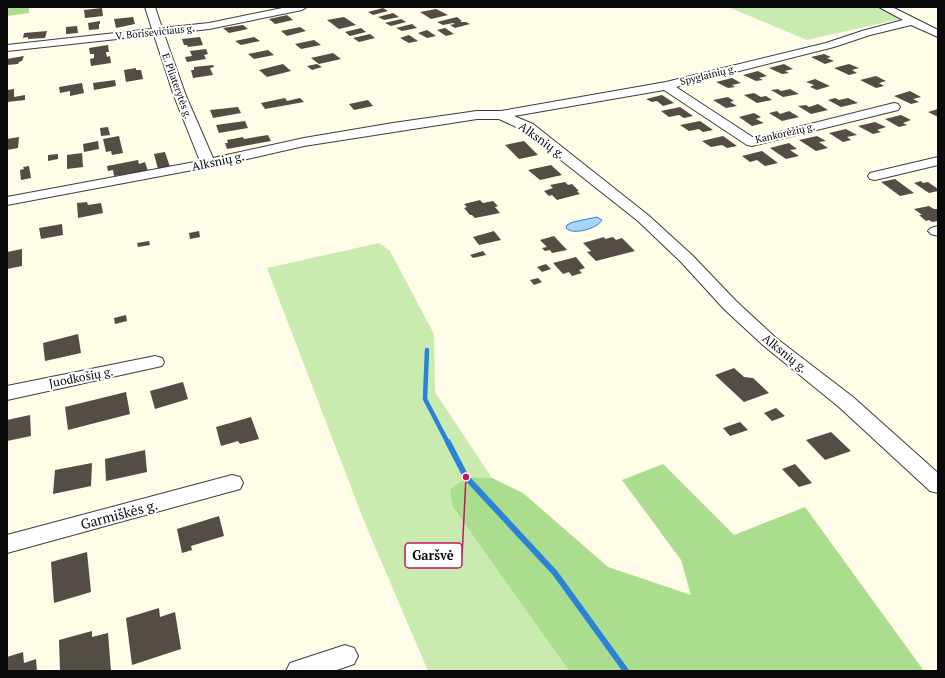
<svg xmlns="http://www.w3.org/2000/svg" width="945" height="678" font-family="'PT Serif',serif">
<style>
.green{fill:#c9ebaf}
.forest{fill:#aadd8e}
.water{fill:#a8d4fa;stroke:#2b82d6}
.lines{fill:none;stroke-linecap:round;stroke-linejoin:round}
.stream-far1{stroke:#2b82d6;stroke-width:4.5}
.stream{stroke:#2b82d6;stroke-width:6}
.building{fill:#544d46}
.street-casing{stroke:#3d3d3d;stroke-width:2}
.street{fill:#fff;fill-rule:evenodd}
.labels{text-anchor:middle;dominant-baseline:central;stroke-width:4;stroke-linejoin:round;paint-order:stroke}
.far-street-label{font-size:10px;fill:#0a0a0a;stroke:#fff}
.street-label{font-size:12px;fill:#0a0a0a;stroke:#fff}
.near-street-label{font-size:14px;fill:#0a0a0a;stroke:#fff}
.leader{fill:none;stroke:#c2185b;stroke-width:1.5}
.callout-dot{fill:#c2185b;stroke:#fff;stroke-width:1.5}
.callout{fill:#fff;stroke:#c2185b;stroke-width:1.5}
.callout-label{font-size:13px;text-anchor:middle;font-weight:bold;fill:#0a0a0a}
</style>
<rect width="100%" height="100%" fill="#fffde8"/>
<g class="green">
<path d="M728,7H877L900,19L807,40Z"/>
<path d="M379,243L390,251L434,334L435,392L492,478L465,477L450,489L452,506L569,671H428L364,521L267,268Z"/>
</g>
<g class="forest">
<path d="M7,7H29V13L7,16Z"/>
<path d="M663,464L734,535L805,507L924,671H569L452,506L450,489L466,477L492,478L523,493L608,567L691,595L681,560L622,480Z"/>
</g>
<path class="water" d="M597,217L602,220C598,228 573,236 566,228L567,225L573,222Z"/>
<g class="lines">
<path class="stream-far1" d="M427,350L425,399L448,443"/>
<path class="stream" d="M448,442L466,477L555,573L626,671"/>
</g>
<g class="building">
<path d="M102,8L103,16L85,18L84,10Z"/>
<path d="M383,8L388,11L373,15L368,12Z"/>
<path d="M436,9L448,15L431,19L420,12Z"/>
<path d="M393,13L399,17L384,20L378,17Z"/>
<path d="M287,15L293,20L275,24L269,19Z"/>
<path d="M133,17L135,24L116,28L114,19Z"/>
<path d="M344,17L356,25L339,29L327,20Z"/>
<path d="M457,17L462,21H460L462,22H466L470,24L455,28L450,25L455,24L453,23L443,25L437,22Z"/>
<path d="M401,19L406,22L391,26L385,23Z"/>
<path d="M100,21V24H99V29L89,30L88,23Z"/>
<path d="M412,24L417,28L402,31L396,28Z"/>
<path d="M243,25L248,29L229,33L223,28Z"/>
<path d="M77,26L78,33L66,34V27Z"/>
<path d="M300,27L306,31L287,36L281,31Z"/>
<path d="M361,28L366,32L350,36L345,32Z"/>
<path d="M445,28L454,34L446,36L437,30Z"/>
<path d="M427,30L436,36L427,38L418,33Z"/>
<path d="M47,31L45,38L28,39V37L23,38L24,33Z"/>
<path d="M370,34L375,38L359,42L353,38Z"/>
<path d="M409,35L418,41L409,43L400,38Z"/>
<path d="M200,37L203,45L188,47L187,45H184L182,39Z"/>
<path d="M254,37L260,41L241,45L235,41Z"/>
<path d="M314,40L321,45L301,49L295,44Z"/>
<path d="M108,45L109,52H106L107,57L110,56L111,63L91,66L90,59L94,58V54H90L89,48Z"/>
<path d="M206,49L208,54L204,55L206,59L187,62L185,57L192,56L190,51Z"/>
<path d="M268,50L274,55L254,59L248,54Z"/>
<path d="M333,53L341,59L319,64L311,58Z"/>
<path d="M824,54L831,57L827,58L834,61L825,64L811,57Z"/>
<path d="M24,56L22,61L19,62L18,64L7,65V59Z"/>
<path d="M283,64L291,71L267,77L259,70Z"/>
<path d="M317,64L322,67L312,70L307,66Z"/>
<path d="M784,64L793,69L785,71L789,73L782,74L769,68Z"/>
<path d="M849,64L859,68L852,70L857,73L849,75L834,68Z"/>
<path d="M213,65L214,67L210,68L213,75L193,78L191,70H194V67Z"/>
<path d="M136,68V70H141L143,79L126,82L124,70Z"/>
<path d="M758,71L767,76L759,78L763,80L756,81L743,75Z"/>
<path d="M876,76L886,81L879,83L884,86L876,88L860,80Z"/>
<path d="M732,78L741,83L732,85L735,87L728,88L716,82Z"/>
<path d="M815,79L830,86L817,90L810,87L814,85L806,82Z"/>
<path d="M115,80L116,86L94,90L93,83Z"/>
<path d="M82,83L84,93L70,96V91L60,93L59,87Z"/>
<path d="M14,89V97L25,95V100L7,102V90Z"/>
<path d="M778,89L781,91L790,89L799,94L783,97L771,90Z"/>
<path d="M910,91L921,97L913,99L919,102L911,104L894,96Z"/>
<path d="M754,93L761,97L766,96L772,100L757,103L744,95Z"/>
<path d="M662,95L674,103L663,106L657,101L652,102L646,99Z"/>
<path d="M728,97L734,101L730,102L737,106L726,108L713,100Z"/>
<path d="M285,98L287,101L300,98L304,102L265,109L261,103Z"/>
<path d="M835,98L839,100L848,98L858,103L841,107L828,100Z"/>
<path d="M368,100L373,106L354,110L349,104Z"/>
<path d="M818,104L828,110L811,114L798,106L806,105L809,107Z"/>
<path d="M238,107L241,113L213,118L210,110Z"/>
<path d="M680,107L693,116L684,118L679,115L669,117L661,111Z"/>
<path d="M938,109V117L928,112Z"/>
<path d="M777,111L780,114L789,111L799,117L782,121L769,113Z"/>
<path d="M754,113L761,117L756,119L764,123L752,126L739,117Z"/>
<path d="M901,115L911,120L903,123L907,125L899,127L885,119Z"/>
<path d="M245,121L248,128L219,133L216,125Z"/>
<path d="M700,121L713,130L703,132L699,129L689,131L680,125Z"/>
<path d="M875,122L886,127L877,130L881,132L873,134L858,126Z"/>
<path d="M108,127L110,135L101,136L100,128Z"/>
<path d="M846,129L857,135L847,137L851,140L843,142L829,133Z"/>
<path d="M268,135L271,141L227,149L225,143H228L227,140L243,137L244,139Z"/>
<path d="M119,136L123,153L112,155L111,151L106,152L103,139Z"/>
<path d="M723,136L737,146L727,148L722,145L711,147L702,141Z"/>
<path d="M817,136L826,141L819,142L828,148L816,151L799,140Z"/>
<path d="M19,137L18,148L7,150V139Z"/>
<path d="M98,141L99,149L84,152L83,144Z"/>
<path d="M524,141L538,155L519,159L505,145Z"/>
<path d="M789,143L797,149L790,150L799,156L786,159L770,148Z"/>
<path d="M762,151L778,163L765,166L757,160L750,162L742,156Z"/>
<path d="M165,152L170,167L158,169L154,154Z"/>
<path d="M82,153L83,167L67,169V155Z"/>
<path d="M58,154V159L48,161V155Z"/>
<path d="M138,160L139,164L145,162L148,171L114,176L113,170L108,171L107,166Z"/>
<path d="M551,165L562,175L540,180L528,170Z"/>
<path d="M29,166L31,178L21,180L20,170L24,169L23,167Z"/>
<path d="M895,179L914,193L900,196L881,182Z"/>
<path d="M921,181L923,183L928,182L938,189V191L929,193L914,183Z"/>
<path d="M565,182L568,185L572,184L579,191H577L580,194L557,200L552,195L549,196L544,191L553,188L550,185Z"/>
<path d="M480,200L483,203L493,201L498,206L495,207L500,213L475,218L472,215H470L464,208L467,207L464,204Z"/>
<path d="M87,202L88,205L101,203L103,213L78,218L77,203Z"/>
<path d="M929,206L934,209H938V221L932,222L929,220L926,221L919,215H922L914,209Z"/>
<path d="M62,224L63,235L41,239L39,228Z"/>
<path d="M199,231L200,237L190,239L189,233Z"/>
<path d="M494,231L501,240L479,245L473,237Z"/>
<path d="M554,236L567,250L552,253L550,250L545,251L542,248L547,247L540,240Z"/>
<path d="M604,237L605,239L613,237L616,240L622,238L635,251L596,261L587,252L591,251L583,243Z"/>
<path d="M149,241L150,245L138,247L137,243Z"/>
<path d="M22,249V266L7,269V252Z"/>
<path d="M483,251L486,255L473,258L470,255Z"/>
<path d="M576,257L585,268L579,270L582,273L572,276L569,272L563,274L553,263Z"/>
<path d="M546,264L551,269L542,272L537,267Z"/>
<path d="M538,278L542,282L534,285L530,280Z"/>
<path d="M126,315L127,321L115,324L114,318Z"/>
<path d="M78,334L81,353L45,361L43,343Z"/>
<path d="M734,368L744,377L753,378L769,393L744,402L715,375Z"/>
<path d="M183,382L188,399L155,409L150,391Z"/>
<path d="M126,392L130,414L68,430L65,407Z"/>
<path d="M776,408L785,416L772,421L764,413Z"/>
<path d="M30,415L31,436L7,441V420Z"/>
<path d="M251,417L259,439L240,444L238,441L221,446L216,427Z"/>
<path d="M740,422L748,430L730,436L723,428Z"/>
<path d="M831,432L851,451L825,460L806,440Z"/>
<path d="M145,450L147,472L106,481L105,459Z"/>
<path d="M92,463L91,486L53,494L55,470Z"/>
<path d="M795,464L812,483L799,487L782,469Z"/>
<path d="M219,516L224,536L191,546L192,550L182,553L177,529Z"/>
<path d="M87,552L91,592L54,603L51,562Z"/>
<path d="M159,608L160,617L175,612L181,649L132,665L126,618Z"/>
<path d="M92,631V637L108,633L111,671H60L59,640Z"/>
<path d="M23,652L24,663L36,659L37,671H7V657Z"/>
</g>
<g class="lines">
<defs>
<g id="street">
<path d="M145,7H155L162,28L209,23L287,7H307L302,10L209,29L164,34L186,96L213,158L304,138L393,123L477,111H501L666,82L826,43L862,31L903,20L879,7H892L938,30V37L911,25L870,35L834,47L676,87L754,138L894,103L898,104L900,107L898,110L752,146L747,145L664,90L514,116L533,124L648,215L693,256L736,301L776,338L853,397L938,473V493L930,491L839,407L764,346L724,309L681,262L638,221L523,130L499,119H477L304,146L230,163L7,205V197L200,161L174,96L154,35L7,51V45L152,29Z"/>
<path d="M938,157V165L875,180L870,179L868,176L870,173Z"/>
<path d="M938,226V236L931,234L928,231L931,228Z"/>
<path d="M155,356L162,358L164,362L162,366L7,400V386Z"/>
<path d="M232,475L240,477L243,483L240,489L7,553V535Z"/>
<path d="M345,645L354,648L358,656L354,664L334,671H286L290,663Z"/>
</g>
</defs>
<use href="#street" class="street-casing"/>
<use href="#street" class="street"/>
</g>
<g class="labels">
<g class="far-street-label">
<text transform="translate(155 32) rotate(-6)">V. Borisevičiaus g.</text>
<text transform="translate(708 75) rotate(-14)">Spyglainių g.</text>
<text transform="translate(177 86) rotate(70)">E. Pliaterytės g.</text>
<text transform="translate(785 133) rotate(-13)">Kankorėžių g.</text>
</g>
<g class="street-label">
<text transform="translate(542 140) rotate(36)">Alksnių g.</text>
<text transform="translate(218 161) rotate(-12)">Alksnių g.</text>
<text transform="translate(785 353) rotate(39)">Alksnių g.</text>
<text transform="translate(81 377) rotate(-11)">Juodkošių g.</text>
</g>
<g class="near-street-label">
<text transform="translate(119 514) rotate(-15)">Garmiškės g.</text>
</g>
</g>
<path class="leader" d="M466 477L462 556"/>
<circle class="callout-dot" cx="466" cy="477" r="4"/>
<rect class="callout" x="405" y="543" width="57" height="25" rx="4"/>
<g class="callout-label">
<text x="433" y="560">Garšvė</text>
</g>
<rect width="945" height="678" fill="none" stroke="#0a0a0a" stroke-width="16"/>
</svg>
